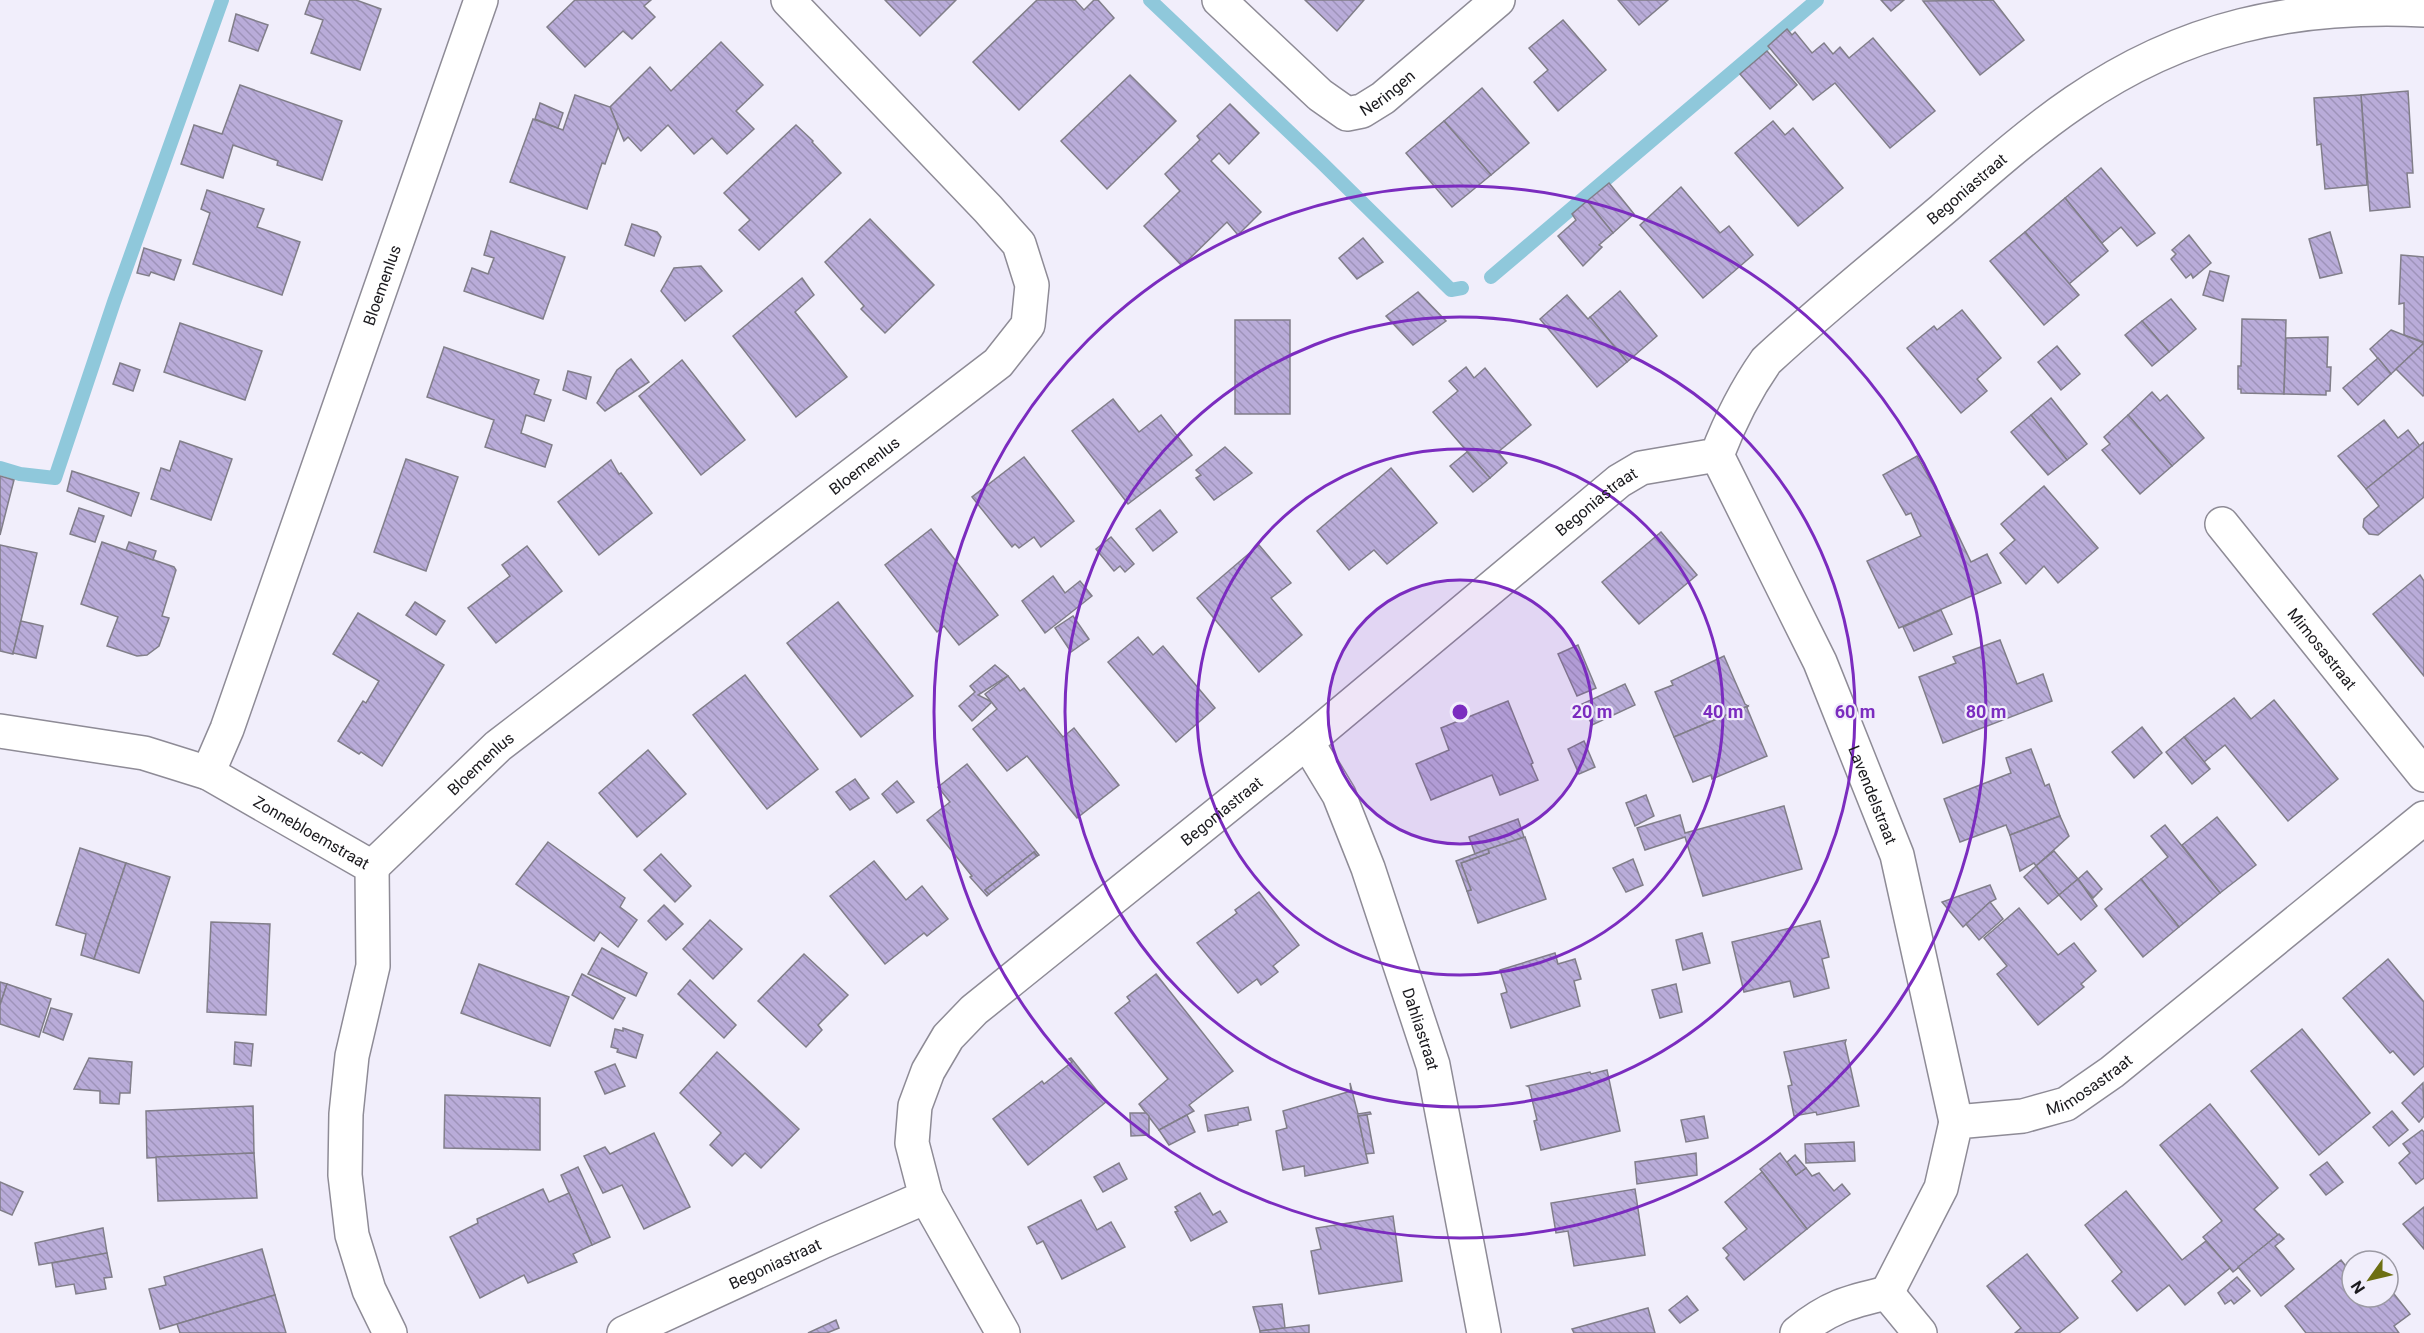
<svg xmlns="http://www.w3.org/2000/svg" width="2424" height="1333" font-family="Roboto,sans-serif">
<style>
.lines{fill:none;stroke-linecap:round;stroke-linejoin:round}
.stream{stroke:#8fc8db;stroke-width:14}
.building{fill:url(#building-back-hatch);stroke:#817e89;stroke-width:1.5}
.minor-casing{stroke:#8e8b96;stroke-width:36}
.minor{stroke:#fff;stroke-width:33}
.ring{fill:none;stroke:#7b2cbf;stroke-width:3}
.labels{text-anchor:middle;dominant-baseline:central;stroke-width:4.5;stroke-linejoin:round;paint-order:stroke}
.street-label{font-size:16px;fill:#1b1a1e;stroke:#f1eefb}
.centre{fill:#7b2cbf;stroke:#f1eefb;stroke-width:3}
.ring-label{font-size:18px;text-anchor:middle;font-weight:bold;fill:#7b2cbf;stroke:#f1eefb;stroke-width:4.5;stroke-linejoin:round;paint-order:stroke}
</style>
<defs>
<pattern id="building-back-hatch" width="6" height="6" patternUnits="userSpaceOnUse" patternTransform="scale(1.5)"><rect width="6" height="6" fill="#b9acd9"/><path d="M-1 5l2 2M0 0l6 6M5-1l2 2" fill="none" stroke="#9e93ba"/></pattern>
</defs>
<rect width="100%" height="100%" fill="#f1eefb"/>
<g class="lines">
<g class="stream">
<path d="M1150,0L1322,163L1451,290L1462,288"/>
<path d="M1491,277L1817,0"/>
<path d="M0,468L20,474L55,478L114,302L222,0"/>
</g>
</g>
<g class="building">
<path d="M310,0H356L381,9L360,70L311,53L323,20L305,14Z"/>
<path d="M575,0H651L644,6L655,17L632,39L623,31L585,67L547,27Z"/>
<path d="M885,0H956L920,36Z"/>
<path d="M1037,0H1075L1084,10L1094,0H1098L1114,18L1019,110L973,62Z"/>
<path d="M1305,0H1364L1337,31Z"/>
<path d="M1618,0H1668L1639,25Z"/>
<path d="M1881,0H1904L1891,11Z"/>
<path d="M1993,0L2024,40L1980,75L1923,1Z"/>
<path d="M236,14L268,25L258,51L229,41Z"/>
<path d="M1563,20L1606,70L1558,111L1534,82L1548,70L1529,48Z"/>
<path d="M1787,29L1792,35L1795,32L1812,53L1824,43L1833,54L1840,47L1849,58L1873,38L1935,111L1890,148L1835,83L1813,100L1768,46Z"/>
<path d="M721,42L763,85L736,111L754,129L727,154L712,138L694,154L668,125L641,151L628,137L624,141L610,107L650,67L671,91Z"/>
<path d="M1767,51L1797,85L1770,109L1740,74Z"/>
<path d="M1130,75L1176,121L1107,189L1061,141Z"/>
<path d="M240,85L342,121L322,180L277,165L278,161L233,145L223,178L181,164L194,125L222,134Z"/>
<path d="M1482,88L1529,143L1491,175L1444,121Z"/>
<path d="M2408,91L2413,173H2407L2410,207L2370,211L2361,95Z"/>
<path d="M575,95L610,107L618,127L605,164L602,163L587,209L510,182L533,119L563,130Z"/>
<path d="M2361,95L2367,185L2325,189L2321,144L2317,145L2314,98Z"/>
<path d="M540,103L563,113L558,128L535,119Z"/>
<path d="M1230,104L1259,133L1229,164L1219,153L1211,161L1261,212L1238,235L1227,222L1182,266L1144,226L1180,191L1165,174L1200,140L1197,136Z"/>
<path d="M1444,121L1491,175L1452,207L1406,153Z"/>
<path d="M1773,121L1785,135L1793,128L1843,188L1798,226L1735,153Z"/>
<path d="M796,125L813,141L812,142L841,173L759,250L739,230L750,220L724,193Z"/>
<path d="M2101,168L2155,233L2137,246L2121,227L2102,243L2065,198Z"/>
<path d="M1609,183L1634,214L1613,233L1587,201Z"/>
<path d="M1681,187L1720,233L1729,226L1753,255L1703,298L1640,225Z"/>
<path d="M207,190L264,209L257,227L300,242L282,295L193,264L210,213L201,209Z"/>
<path d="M2065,198L2108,251L2069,284L2025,232Z"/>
<path d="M1587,201L1613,233L1599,245L1602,247L1583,266L1558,236L1576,220L1572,214Z"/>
<path d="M870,219L934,285L885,333L861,309L864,306L825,262Z"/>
<path d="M632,224L657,232L661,237L654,256L625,245Z"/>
<path d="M491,231L565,257L543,319L464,291L472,268L488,274L494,258L484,255Z"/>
<path d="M2025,232L2079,295L2044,325L1990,261Z"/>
<path d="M2330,232L2342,273L2320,278L2309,239Z"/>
<path d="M2189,235L2211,263L2193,278L2191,274L2186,278L2171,259L2176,254L2172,250Z"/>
<path d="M1363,238L1383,262L1357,279L1339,258Z"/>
<path d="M144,248L181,260L174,280L151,272L149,276L137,273Z"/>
<path d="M2401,255L2424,257V342L2404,335V303L2399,304Z"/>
<path d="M701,266L722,291L685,321L661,291L674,268Z"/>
<path d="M2210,271L2229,276L2223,301L2203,295Z"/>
<path d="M802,278L814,295L795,312L847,377L796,417L733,336Z"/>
<path d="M1620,291L1657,336L1627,362L1590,317Z"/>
<path d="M1418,292L1446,321L1413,345L1386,316Z"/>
<path d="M1567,295L1588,319L1590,317L1627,362L1597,387L1540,319Z"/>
<path d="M2171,299L2196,329L2169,352L2142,321Z"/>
<path d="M1962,310L2001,358L1977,379L1987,391L1961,413L1907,348L1934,326L1937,330Z"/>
<path d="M2242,319L2286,320L2284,394L2241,393V389H2238V366H2241Z"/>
<rect x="1235" y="320" width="55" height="94"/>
<path d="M2142,321L2169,352L2152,366L2125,335Z"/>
<path d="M180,323L262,351L245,400L164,372Z"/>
<path d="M2391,330L2424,343L2391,374L2370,349Z"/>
<path d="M2328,337L2327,367H2331L2330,391H2326V395L2284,394L2286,338Z"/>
<path d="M2424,343V395L2423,396L2396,369Z"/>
<path d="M2057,346L2080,374L2061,390L2038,362Z"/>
<path d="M444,347L539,380L534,394L551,400L544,421L526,415L521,433L552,445L545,467L485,447L494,420L427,397Z"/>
<path d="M2378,358L2391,374L2358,405L2343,388Z"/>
<path d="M631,359L649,382L605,411L597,403L617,370Z"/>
<path d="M682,360L745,440L701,475L639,396Z"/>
<path d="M120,363L140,370L133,391L113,384Z"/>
<path d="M1466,367L1474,378L1485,368L1531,425L1498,452L1507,463L1490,478L1433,412L1458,391L1449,381Z"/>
<path d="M568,371L591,377L586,399L563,390Z"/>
<path d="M2152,392L2160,401L2167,395L2204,438L2172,466L2128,415Z"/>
<path d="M2051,398L2087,444L2067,460L2031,415Z"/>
<path d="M1113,399L1139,432L1161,415L1192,455L1128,504L1072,431Z"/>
<path d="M2031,415L2067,460L2048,475L2011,432Z"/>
<path d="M2128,415L2172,466L2140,494L2102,450L2110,444L2104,437Z"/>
<path d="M2384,420L2398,438L2408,430L2420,446L2366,489L2338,456Z"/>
<path d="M180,441L232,459L211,520L151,499L161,468L170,471Z"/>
<path d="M2424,442V497L2378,535L2369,534L2363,527L2364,519L2379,506L2366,489Z"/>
<path d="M1225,447L1252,473L1214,500L1196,478L1201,475L1196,470Z"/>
<path d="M1467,452L1490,478L1473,492L1450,466Z"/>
<path d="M1917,456L1941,499L1971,562L1987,554L2001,583L1899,628L1867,561L1921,536L1911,513L1906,515L1883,475Z"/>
<path d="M1024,457L1074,521L1041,547L1034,537L1019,548L1015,544L1012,547L972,497Z"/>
<path d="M406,459L458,477L426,571L374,552Z"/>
<path d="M611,460L619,474L621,473L652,513L599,555L558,502Z"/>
<path d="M1391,468L1437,523L1387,564L1374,550L1349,570L1317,531Z"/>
<path d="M72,471L139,493L131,516L67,491Z"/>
<path d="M0,476L14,480L0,535Z"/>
<path d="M2044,486L2098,548L2058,583L2044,566L2026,584L2000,553L2015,540L2001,524Z"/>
<path d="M79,508L104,516L95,542L70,534Z"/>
<path d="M1160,510L1177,532L1153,551L1136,529Z"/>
<path d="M931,529L998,615L959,645L944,626L937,632L885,565Z"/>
<path d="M1661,532L1697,575L1639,624L1602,582Z"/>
<path d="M1111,537L1134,564L1125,572L1120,566L1114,571L1096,549Z"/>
<path d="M102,542L174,567L176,570L162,616L169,618L159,646L147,655L137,656L107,646L118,617L81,604Z"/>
<path d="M129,542L156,551L153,560L126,550Z"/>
<path d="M0,545L37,553L13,654L0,651Z"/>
<path d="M1259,545L1291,583L1271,598L1302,635L1259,672L1197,598Z"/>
<path d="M527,546L562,591L496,643L468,608L510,576L502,565Z"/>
<path d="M2420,575L2424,581V676L2373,614Z"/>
<path d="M1053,576L1065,593L1080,581L1092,596L1045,633L1022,601Z"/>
<path d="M415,602L445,621L436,635L406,615Z"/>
<path d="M838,602L913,696L861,737L787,643Z"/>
<path d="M1941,610L1952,634L1914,651L1903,627Z"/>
<path d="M358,613L444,665L382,766L361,752L359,754L338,741L363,701L366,703L379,681L333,654Z"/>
<path d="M1073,616L1089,639L1071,652L1055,628Z"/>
<path d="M21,621L43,626L36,658L13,653Z"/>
<path d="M1138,637L1153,655L1163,646L1215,708L1176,742L1108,662Z"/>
<path d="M2000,640L2017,684L2043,674L2052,701L1943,743L1919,677L1956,663L1953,657Z"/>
<path d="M1578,645L1596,688L1577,696L1558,654Z"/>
<path d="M1724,656L1745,704L1748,706L1674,737L1655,692L1673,685L1671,681Z"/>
<path d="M995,665L1008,676L978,695L992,702L972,721L959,706L975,692L970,686Z"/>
<path d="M745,675L818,769L767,809L693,715Z"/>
<path d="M1008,676L1020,691L1024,688L1063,737L1074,728L1119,785L1077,818L1027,756L1007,771L973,729L997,709L985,694Z"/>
<path d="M1625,684L1635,705L1592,725L1582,704Z"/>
<path d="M2234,698L2251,719L2274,700L2338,779L2288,821L2225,745L2204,762L2184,737Z"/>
<path d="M1508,701L1533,763L1531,764L1538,780L1500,795L1492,775L1431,800L1416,764L1449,750L1441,728Z"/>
<path d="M1748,706L1747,708L1767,756L1712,779L1711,775L1693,782L1674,737Z"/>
<path d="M2142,727L2162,753L2134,778L2112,752Z"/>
<path d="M2184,737L2210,769L2192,784L2166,752Z"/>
<path d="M1584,741L1595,767L1579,774L1568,749Z"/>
<path d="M2031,749L2045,786L2049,784L2060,816L2010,835L2006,825L1960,842L1944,799L2011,773L2006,758Z"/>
<path d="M648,750L686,794L637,837L599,793Z"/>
<path d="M967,764L1039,855L1037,856L1034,852L985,890L989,894L987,896L970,877L972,876L927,820L950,802L938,787Z"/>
<path d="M855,779L869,798L850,810L836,792Z"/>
<path d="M897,781L914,802L897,813L882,794Z"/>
<path d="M1646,795L1654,816L1635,826L1626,803Z"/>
<path d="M1784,806L1802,869L1703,896L1685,837L1645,850L1637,828L1680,815L1685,833Z"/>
<path d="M2060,816L2069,836L2036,866L2034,863L2020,871L2010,835Z"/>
<path d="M2217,817L2256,865L2220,893L2182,845Z"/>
<path d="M1518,819L1524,837L1475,854L1469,837Z"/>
<path d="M2165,825L2220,893L2179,927L2141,879L2168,857L2151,836Z"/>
<path d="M1525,837L1546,899L1478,923L1467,891L1471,890L1461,863L1489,853L1488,849Z"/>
<path d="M548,842L625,898L620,907L637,920L618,947L600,932L594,941L516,884Z"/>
<path d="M80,848L126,863L94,959L81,955L86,934L56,925Z"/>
<path d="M1488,849L1489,853L1461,863L1471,890L1467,891L1456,861Z"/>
<path d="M2054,851L2078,879L2059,895L2036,866Z"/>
<path d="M1034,852L1037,856L989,894L985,890Z"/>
<path d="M661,854L691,886L675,902L644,870Z"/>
<path d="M1633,859L1643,885L1626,892L1613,868Z"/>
<path d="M874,861L906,900L922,886L948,919L927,936L924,933L885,964L830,896Z"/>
<path d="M126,863L170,877L139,973L94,959Z"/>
<path d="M2036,866L2059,895L2048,904L2024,877Z"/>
<path d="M2087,871L2102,889L2093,898L2078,879Z"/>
<path d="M2078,879L2097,906L2081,920L2059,895Z"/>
<path d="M2141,879L2179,927L2143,957L2105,909Z"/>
<path d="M1990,885L1996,899L1990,902L1963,927L1942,902Z"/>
<path d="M1259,892L1299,945L1273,966L1278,972L1261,985L1257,979L1238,993L1197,943L1237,913L1235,910Z"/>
<path d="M1990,902L2003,919L1979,940L1966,924Z"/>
<path d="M664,905L683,924L666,940L648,921Z"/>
<path d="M2019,908L2058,955L2074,943L2096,971L2081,984L2084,987L2038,1025L1997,974L2007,966L1984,938Z"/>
<path d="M710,920L742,949L713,979L683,949Z"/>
<path d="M1820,921L1829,957L1822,959L1829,988L1794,997L1790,981L1744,992L1732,942Z"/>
<path d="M211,922L270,924L266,1015L207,1012Z"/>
<path d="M1702,933L1710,963L1683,970L1676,940Z"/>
<path d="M602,948L647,973L636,996L588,974Z"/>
<path d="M1555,953L1558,964L1575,959L1581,979L1574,981L1580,1006L1511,1028L1501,994L1507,992L1500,970Z"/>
<path d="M804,954L848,995L818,1025L822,1030L806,1047L758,1001Z"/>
<path d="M2388,959L2424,1002V1066L2414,1075L2393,1051L2390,1053L2343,998Z"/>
<path d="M479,964L569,997L550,1046L461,1013Z"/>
<path d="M582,974L625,998L613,1019L572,995Z"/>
<path d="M1156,974L1233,1071L1189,1105L1194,1111L1159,1130L1139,1104L1168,1079L1115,1013L1130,1001L1127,997Z"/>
<path d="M690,980L736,1025L724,1038L678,994Z"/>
<path d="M0,982L7,984L0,1005Z"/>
<path d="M7,984L51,999L39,1037L0,1024V1005Z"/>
<path d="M1676,984L1682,1012L1660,1018L1652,990Z"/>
<path d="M51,1008L72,1014L63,1040L43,1032Z"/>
<path d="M623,1028L643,1035L636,1058L617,1052L618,1049L611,1047L615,1029L623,1031Z"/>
<path d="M2302,1029L2370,1113L2319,1155L2251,1071Z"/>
<path d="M1846,1040L1845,1043L1859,1106L1817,1115L1816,1112L1794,1116L1788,1086L1792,1085L1784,1052Z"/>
<path d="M235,1042L253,1044L251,1066L234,1064Z"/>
<path d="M717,1052L799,1129L761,1168L745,1153L732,1166L710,1145L721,1133L680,1093Z"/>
<path d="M89,1058L132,1062L130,1093H120L119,1104L100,1103V1091L74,1089Z"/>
<path d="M1071,1058L1106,1102L1028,1165L993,1119L1042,1081L1044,1084L1072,1062L1069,1059Z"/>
<path d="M615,1064L625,1086L605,1094L595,1072Z"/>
<path d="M1607,1070L1620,1131L1541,1150L1534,1121L1537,1120L1529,1087L1527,1086L1590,1072L1591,1074Z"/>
<path d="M1350,1083L1358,1114L1370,1112L1371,1114L1358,1116L1368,1163L1305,1176L1304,1166L1283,1170L1276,1131L1287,1128L1283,1111L1351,1091Z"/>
<path d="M2423,1083L2424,1116L2419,1122L2402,1103Z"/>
<path d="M445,1095L540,1098V1150L444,1148Z"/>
<path d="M2210,1104L2278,1188L2254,1209L2278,1235L2233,1272L2203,1237L2222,1221L2160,1145Z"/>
<path d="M253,1106L254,1153L147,1158L146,1111Z"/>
<path d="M1248,1107L1251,1120L1238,1123V1125L1208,1131L1205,1115Z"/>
<path d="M2392,1111L2408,1130L2389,1146L2373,1127Z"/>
<path d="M1130,1113H1146L1149,1116V1135L1131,1136Z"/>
<path d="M1187,1115L1195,1132L1169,1145L1159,1130Z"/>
<path d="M1367,1115L1374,1153L1366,1154L1358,1116Z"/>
<path d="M1704,1116L1708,1138L1686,1142L1681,1120Z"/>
<path d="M2422,1130L2424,1132V1178L2416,1184L2399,1163L2410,1153L2403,1144Z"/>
<path d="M654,1133L690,1207L644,1229L622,1185L603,1193L584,1156L605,1147L610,1154Z"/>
<path d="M1854,1142L1855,1161L1806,1163L1805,1144Z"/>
<path d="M254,1153L257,1198L158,1201L156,1157Z"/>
<path d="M1696,1153L1697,1175L1637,1184L1635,1162Z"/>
<path d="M1780,1153L1796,1175L1806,1168L1812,1176L1819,1173L1834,1191L1842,1184L1850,1194L1807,1229L1760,1169Z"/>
<path d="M1795,1155L1806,1168L1796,1175L1787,1162Z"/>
<path d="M2327,1162L2343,1182L2326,1195L2310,1175Z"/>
<path d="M1119,1163L1127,1179L1103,1192L1094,1177Z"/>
<path d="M578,1167L610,1237L592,1245L561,1175Z"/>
<path d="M1762,1172L1807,1229L1744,1280L1726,1258L1729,1255L1723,1248L1747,1229L1725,1202Z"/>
<path d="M0,1182L23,1192L12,1215L0,1210Z"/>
<path d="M543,1189L549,1202L569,1193L592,1245L573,1254L577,1262L528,1283L524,1275L480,1298L450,1237L478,1223L477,1219Z"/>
<path d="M1635,1189L1645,1255L1574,1266L1568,1231L1556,1233L1551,1203Z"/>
<path d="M2126,1191L2182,1260L2206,1241L2230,1268L2185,1305L2169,1285L2137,1311L2112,1281L2122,1272L2085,1225Z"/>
<path d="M1200,1193L1213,1215L1220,1211L1227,1222L1191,1241L1175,1212L1178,1211L1175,1207Z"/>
<path d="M1081,1200L1097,1230L1111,1222L1125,1247L1062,1279L1043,1241L1037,1244L1028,1227Z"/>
<path d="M2424,1207V1249L2403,1224Z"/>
<path d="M1393,1216L1402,1281L1319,1294L1311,1251L1321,1249L1316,1228Z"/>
<path d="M103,1228L107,1253L39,1265L35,1243Z"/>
<path d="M2279,1234L2284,1239L2275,1246L2294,1269L2261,1296L2238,1267Z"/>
<path d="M262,1249L275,1295L160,1329L149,1289L166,1285L164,1277Z"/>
<path d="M107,1253L112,1277L104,1278L106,1289L76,1294L74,1284L56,1287L52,1263Z"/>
<path d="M2027,1254L2078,1318L2059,1333H2015L2021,1328L1987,1286Z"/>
<path d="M2341,1260L2352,1274V1297H2370L2374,1302L2380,1297H2388L2390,1289L2410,1314L2394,1326L2399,1333H2306L2285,1306Z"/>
<path d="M2237,1277L2250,1291L2234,1304L2231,1300L2225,1304L2218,1293Z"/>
<path d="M275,1295L286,1333H180L177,1324Z"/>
<path d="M1687,1296L1698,1310L1680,1323L1669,1310Z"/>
<path d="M1282,1304L1285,1328L1260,1331L1253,1307Z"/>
<path d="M1648,1308L1655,1333H1574L1572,1329Z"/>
<path d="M836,1320L839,1328L827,1333H808Z"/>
<path d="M1309,1325V1333H1260V1331Z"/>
</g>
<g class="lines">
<defs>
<g id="minor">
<path id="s1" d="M1219,0L1320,95L1347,114L1362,111L1383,98L1498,0"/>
<path id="s2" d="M1717,455L1820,662L1897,855L1956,1122"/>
<path id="s3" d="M2222,524L2424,775"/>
<path id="s4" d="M0,731L144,753L208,773L372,867L373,966L352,1056L346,1114L345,1175L352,1235L369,1290L390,1333"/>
<path id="s5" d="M1307,742L1339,795L1368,868L1433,1065L1484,1333"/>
<path id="s6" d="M208,773L227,729L481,0"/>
<path id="s7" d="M372,867L498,746L998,363L1028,325L1032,285L1019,244L988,209L788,0"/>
<path d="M926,1197L1003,1333"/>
<path id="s8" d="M1887,1293L1941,1188L1956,1122L2023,1116L2066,1104L2112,1072L2424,818"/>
<path d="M1887,1293L1920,1333"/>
<path id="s9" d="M624,1333L824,1241L926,1197L912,1143L915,1106L928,1071L948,1037L974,1010L1307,742L1619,481L1641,468L1717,455C1730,421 1745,391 1766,361C1822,309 1883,260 1942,210C1985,173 2028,134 2075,102C2184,27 2294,4 2424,10"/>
<path d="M1797,1333C1829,1307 1848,1302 1887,1293"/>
</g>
</defs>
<use href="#minor" class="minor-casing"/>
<use href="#minor" class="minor"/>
</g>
<circle cx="1460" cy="712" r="132" fill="#7b2cbf" fill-opacity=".12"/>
<g class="ring">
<circle cx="1460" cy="712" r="132"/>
<circle cx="1460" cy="712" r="263"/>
<circle cx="1460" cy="712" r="395"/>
<circle cx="1460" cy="712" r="526"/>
</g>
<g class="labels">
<g class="street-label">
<text stroke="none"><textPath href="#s1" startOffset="218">Neringen</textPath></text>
<text stroke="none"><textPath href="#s9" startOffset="1846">Begoniastraat</textPath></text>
<text stroke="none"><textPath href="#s6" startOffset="518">Bloemenlus</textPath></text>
<text stroke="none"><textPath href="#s7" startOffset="636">Bloemenlus</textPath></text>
<text stroke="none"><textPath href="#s9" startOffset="1342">Begoniastraat</textPath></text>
<text stroke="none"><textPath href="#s3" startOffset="160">Mimosastraat</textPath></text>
<text stroke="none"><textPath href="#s7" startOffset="150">Bloemenlus</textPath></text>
<text stroke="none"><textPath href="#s2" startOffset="374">Lavendelstraat</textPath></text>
<text stroke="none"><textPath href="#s9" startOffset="856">Begoniastraat</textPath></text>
<text stroke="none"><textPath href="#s4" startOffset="332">Zonnebloemstraat</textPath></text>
<text stroke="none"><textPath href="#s5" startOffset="310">Dahliastraat</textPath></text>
<text stroke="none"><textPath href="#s8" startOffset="327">Mimosastraat</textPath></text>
<text stroke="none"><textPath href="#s9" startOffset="166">Begoniastraat</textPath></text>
</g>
</g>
<circle cx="1460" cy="712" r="9" class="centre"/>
<g class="ring-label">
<text x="1592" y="718">20 m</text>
<text x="1723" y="718">40 m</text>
<text x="1855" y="718">60 m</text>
<text x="1986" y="718">80 m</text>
</g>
<g transform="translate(2370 1279) rotate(236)"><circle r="28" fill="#f1eefb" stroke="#9b99a3" stroke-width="1.5"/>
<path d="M0-4.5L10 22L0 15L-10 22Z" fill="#6d6f13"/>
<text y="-9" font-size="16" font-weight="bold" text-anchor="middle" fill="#1b1a1e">N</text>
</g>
</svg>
